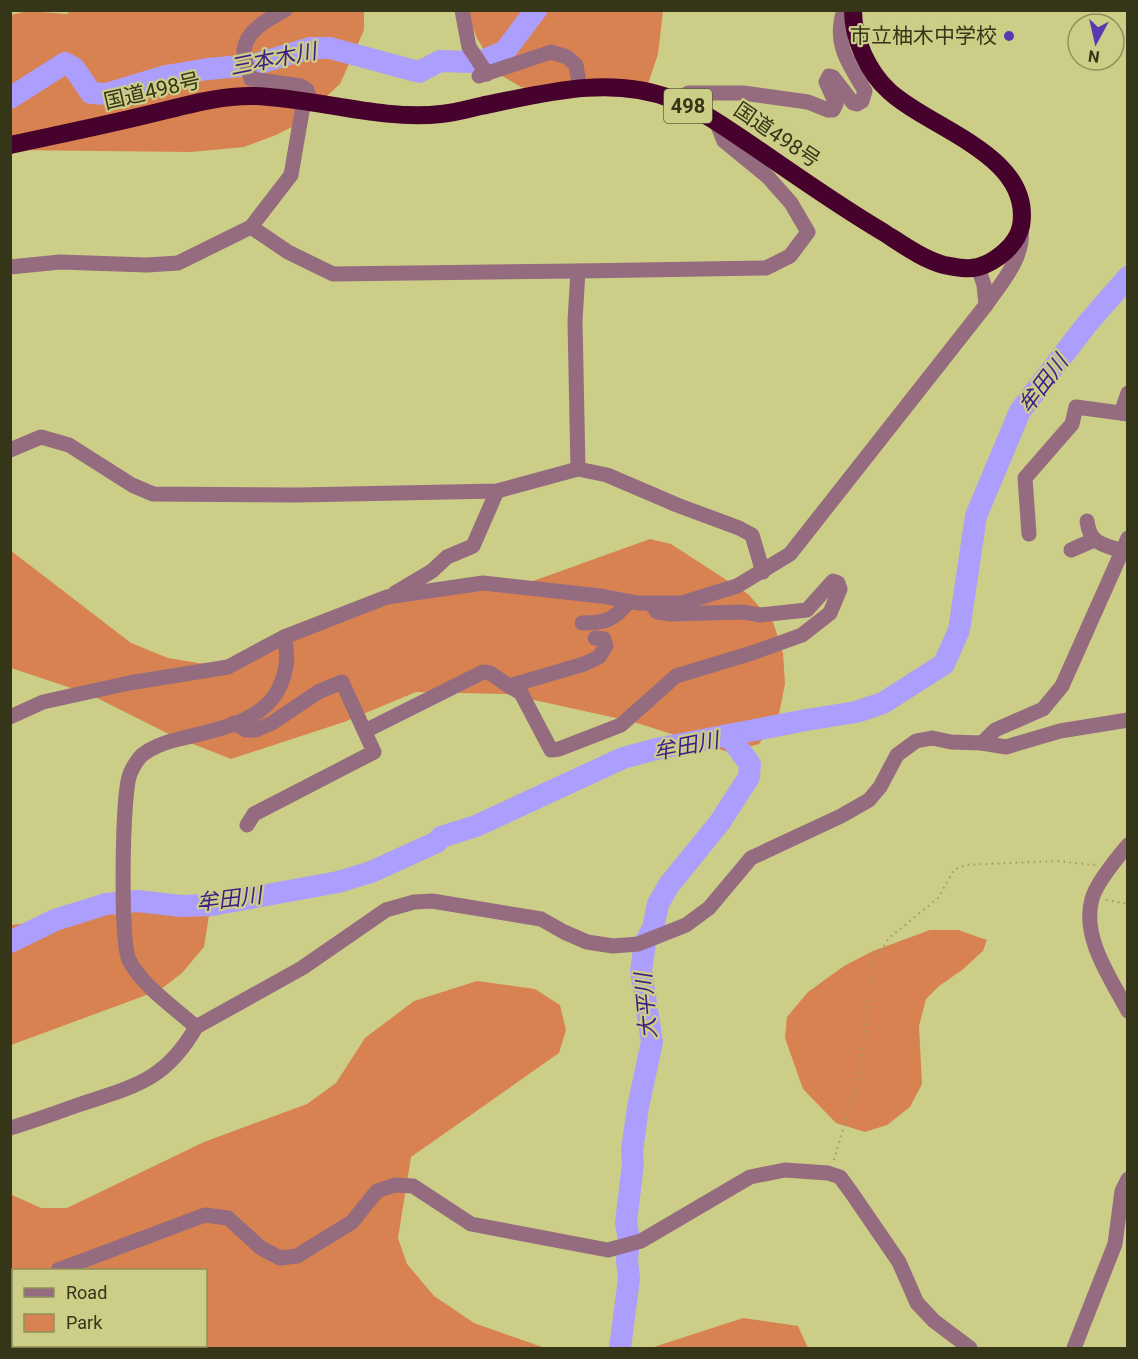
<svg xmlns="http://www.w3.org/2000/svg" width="1138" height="1359" font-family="Roboto,'Noto Sans JP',sans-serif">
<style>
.green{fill:#d98251;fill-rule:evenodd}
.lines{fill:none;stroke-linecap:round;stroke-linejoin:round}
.river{stroke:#ac9efd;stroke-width:22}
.path{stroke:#9b9c63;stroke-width:2;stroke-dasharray:1.5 4.5;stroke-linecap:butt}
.minor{stroke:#956b7f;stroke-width:15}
.highway{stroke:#47012d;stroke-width:18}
.poi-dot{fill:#5939b1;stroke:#cccd87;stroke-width:2}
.labels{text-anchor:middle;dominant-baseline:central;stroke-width:4.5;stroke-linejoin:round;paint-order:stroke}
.shield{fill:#cccd87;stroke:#626339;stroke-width:1.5}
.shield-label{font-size:20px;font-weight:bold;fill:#353518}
.poi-label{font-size:21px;fill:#353518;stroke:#cccd87;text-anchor:end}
.street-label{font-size:21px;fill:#353518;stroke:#cccd87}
.water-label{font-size:22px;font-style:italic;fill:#3f1d89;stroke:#cccd87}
</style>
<rect width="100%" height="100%" fill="#cccd87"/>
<g class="green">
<path d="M71,10L364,11V30L340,84L294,126L276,135L244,147L191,152L11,150V15L28,11L67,14Z"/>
<path d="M466,11H663L658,54L648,84L551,95L521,87L497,73L477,38Z"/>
<path d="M650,539L671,544L748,594L773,622L783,653L785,684L779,714L759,744L728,752L634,722L507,694L416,692L344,722L231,759L173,736L89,694L11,668L10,550L131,643L168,658L210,665L251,661L369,598L522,585Z"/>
<path d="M125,898C154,899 184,899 209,915L204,947L182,973L160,990L11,1045V925L57,920L94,910Z"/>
<path d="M930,930H958L987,940L983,951L962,970L939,986L926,999L919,1026L922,1084L910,1107L887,1125L865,1132L836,1123L803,1089L785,1038L787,1017L808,992L844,966L873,951Z"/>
<path d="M477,981L535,989L560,1005L566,1030L559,1053L411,1157L398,1238L407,1264L434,1296L474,1323L545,1348H11L10,1194L41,1208H67L204,1142L307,1104L336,1083L365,1038L414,1001ZM14,1270H206V1346H14Z"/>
<path d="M743,1318L798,1326L808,1348H651Z"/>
</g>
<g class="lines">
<g class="river">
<path d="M10,98L65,63L74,68L91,93L106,94L166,76L208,69L253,65L310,48H330L419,72L440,61L471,62L485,60L505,51L536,10"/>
<path d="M10,942L55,920L106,904L138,901L181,906L212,905L338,882L371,872L437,842L441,837L476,826L623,758L656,749L806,720L856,712L883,703L944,664L959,630L976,516L1020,411L1087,324L1128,277"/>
<path d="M620,1348L629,1279L627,1260L629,1239L626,1223L633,1163L632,1151L638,1107L652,1042L641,971L645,943L653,928L658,904L669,885L720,822L749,777L750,764L728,735"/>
</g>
<g class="path">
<path d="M1106,900L1128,904"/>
<path d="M834,1160L861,1068L872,963L889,938L938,898L954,870L965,865L1056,861L1095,865"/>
</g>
<g class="minor">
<path d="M285,10C269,19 247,29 244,50C243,58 249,70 251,79L301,86L307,90L311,102"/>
<path d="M462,10L469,47L487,74"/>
<path d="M479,76L551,52L567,57L576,65L580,89"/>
<path d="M678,101L688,93H743L808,102L828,110H833L836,104L826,82L829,76L833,77L853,103L857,104L862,101L865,91C848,63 833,43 844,10"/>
<path d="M251,227L288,252L333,274L578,271"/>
<path d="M10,267L60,262L147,265L178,263L251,227L291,175L304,100"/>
<path d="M986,305C1002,282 1025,257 1021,228"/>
<path d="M1121,413L1128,393"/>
<path d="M10,450L41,437L69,445L132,485L153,494L298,495L497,491L578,469L607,475L677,505L739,528L752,535L763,572"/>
<path d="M578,469L575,321L578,271L766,268L790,256L808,232L791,203L768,177L724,141L716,121"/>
<path d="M1087,521C1090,544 1102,544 1122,551"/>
<path d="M1029,534L1025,478L1072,424L1076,407L1128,414"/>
<path d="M1071,550L1094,540"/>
<path d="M395,593L432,571L447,557L473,546L497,491"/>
<path d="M582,623C606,623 614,620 629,601"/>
<path d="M509,686L521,693L551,750L559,749L621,725L676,676L752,653L802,635L830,613L840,589L838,583L833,581L807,610L759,615L744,612L671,614L657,612L652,605"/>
<path d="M10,717L43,702L129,683L228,667L284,637L387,597L483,583L601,596L637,603H682L737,586L790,554L986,305L984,285L978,267"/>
<path d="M234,723L246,730H256L272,723L318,692L342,682L374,752L254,814L247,825"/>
<path d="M365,731L483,672L490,673L509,686L584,664L599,657L606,646L604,639L595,638"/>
<path d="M982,743L995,730L1043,709L1062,686L1128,538"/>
<path d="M1128,845C1117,858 1096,883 1092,899C1081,937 1111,979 1128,1011"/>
<path d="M196,1027C174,1007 143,987 129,960C120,942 122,793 130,774C132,768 138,759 142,755C153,746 166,742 179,739C213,730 260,724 278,690C287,672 289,657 284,637"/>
<path d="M10,1128C34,1121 58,1112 81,1104C135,1086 166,1080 196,1027L302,968L386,910L414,902L432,901L541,919L564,932L587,942L613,946L638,944L686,925L709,908L751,858L841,816L869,800L880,787L897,755L916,741L932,738L951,742L982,743L1006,747L1060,731L1128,720"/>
<path d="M58,1270L205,1215L228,1218L261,1248L280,1258L297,1256L352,1222L377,1191L395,1185L413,1186L471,1224L608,1250L641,1241L750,1177L785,1170L828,1173L840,1177L851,1192L899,1262L917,1303L934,1321L970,1348"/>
<path d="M10,1278H14"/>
<path d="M1074,1348L1115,1244L1122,1191L1128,1179"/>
</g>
<path class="highway" d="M10,145C56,135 101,126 146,115C181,107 218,95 255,96C314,98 383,121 441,114C454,113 468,109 481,106C544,93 610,75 672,99C700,109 726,128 750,144C794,174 837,205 883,232C902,244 922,259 944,265C954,267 967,270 978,267C996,262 1017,245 1021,226C1033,155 930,129 889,91C868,72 853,39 853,10"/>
</g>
<circle class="poi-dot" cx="1009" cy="36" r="6"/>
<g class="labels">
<rect class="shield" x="664" y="89" width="48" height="34" rx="4.5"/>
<g class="shield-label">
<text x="688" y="106">498</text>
</g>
<g class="poi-label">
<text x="997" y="36">市立柚木中学校</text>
</g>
<g class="street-label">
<text transform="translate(152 91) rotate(-13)">国道498号</text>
<text transform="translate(777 135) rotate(34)">国道498号</text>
</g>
<g class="water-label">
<text transform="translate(273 59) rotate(-11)">三本木川</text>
<text transform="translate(1043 384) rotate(-53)">牟田川</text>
<text transform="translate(686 746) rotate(-11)">牟田川</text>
<text transform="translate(229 899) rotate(-7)">牟田川</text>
<text transform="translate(646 1006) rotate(-95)">大平川</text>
</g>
</g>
<rect width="1138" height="1359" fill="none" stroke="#353518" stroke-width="24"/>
<rect x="12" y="1269" width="195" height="78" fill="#cccd87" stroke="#90905b" stroke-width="1.5"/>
<rect x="24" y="1288" width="30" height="9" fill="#956b7f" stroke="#90905b" stroke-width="1.5"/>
<text x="66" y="1299" font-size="18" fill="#353518">Road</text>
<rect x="24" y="1314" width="30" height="18" fill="#d98251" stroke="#90905b" stroke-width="1.5"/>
<text x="66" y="1329" font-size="18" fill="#353518">Park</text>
<g transform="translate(1096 42) rotate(188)"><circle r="28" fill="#cccd87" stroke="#90905b" stroke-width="1.5"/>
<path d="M0-4.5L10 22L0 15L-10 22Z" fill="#5939b1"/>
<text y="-9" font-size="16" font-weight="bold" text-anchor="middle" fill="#353518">N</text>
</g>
</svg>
